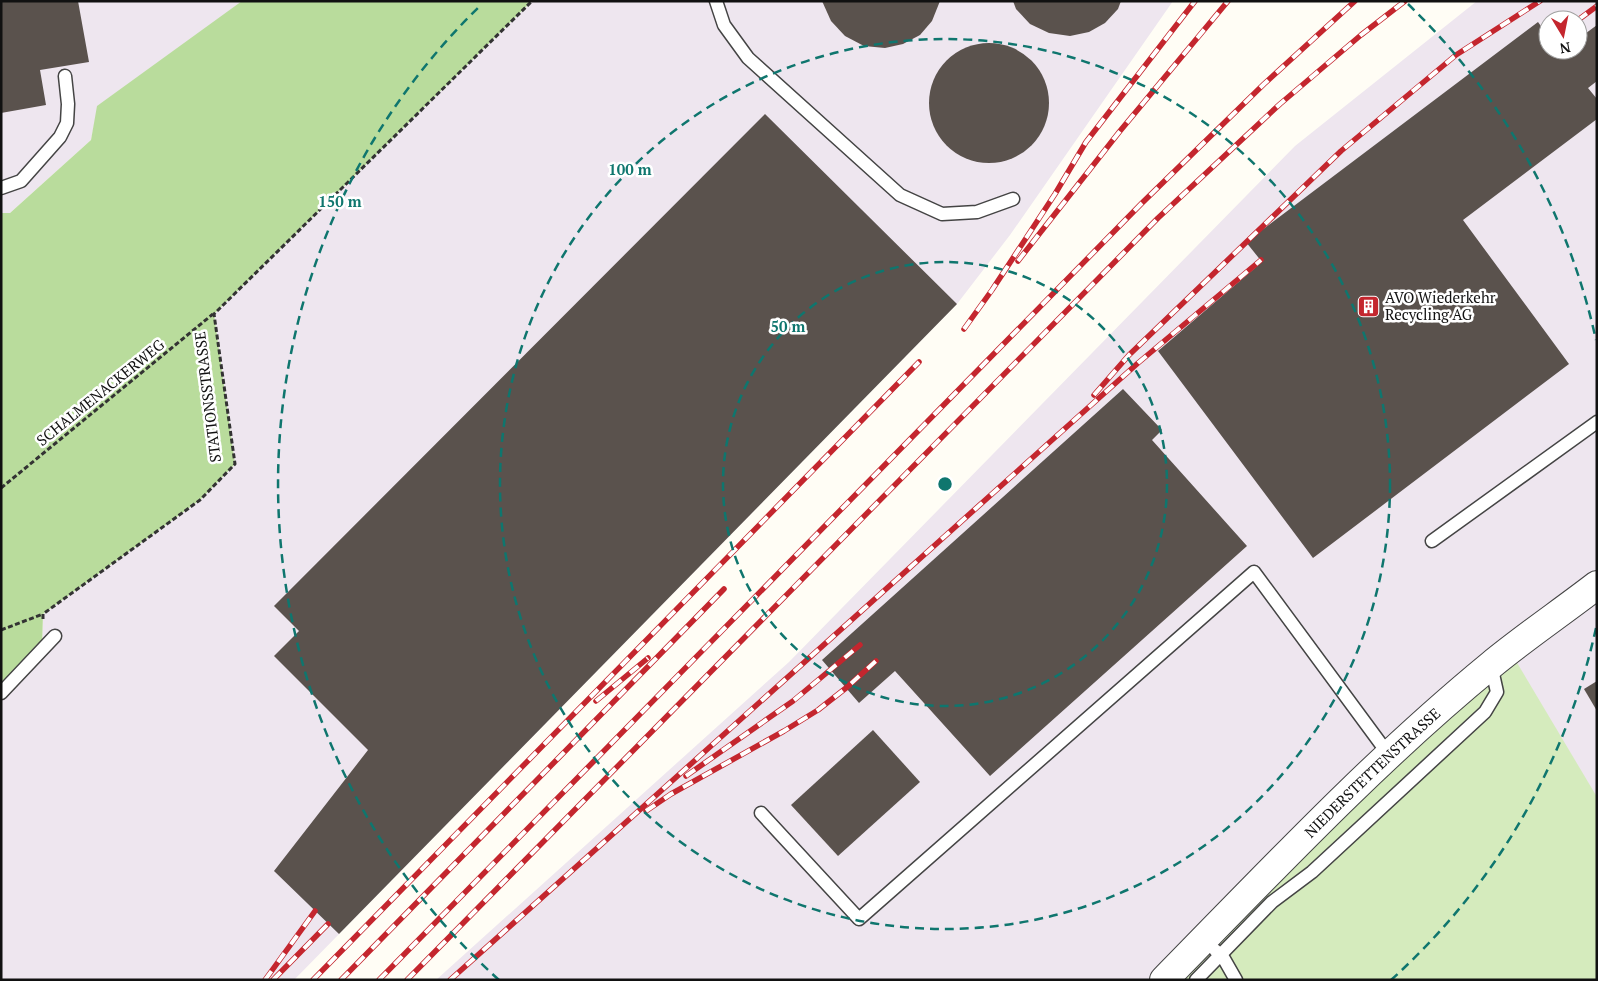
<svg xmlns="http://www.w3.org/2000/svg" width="1598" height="981" font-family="'PT Serif',serif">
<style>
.industrial{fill:#eee6ef;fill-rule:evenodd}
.green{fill:#d5ebbd}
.forest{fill:#b9dc9c}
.building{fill:#5a524d}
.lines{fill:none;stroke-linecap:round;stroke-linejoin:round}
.service-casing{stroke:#444;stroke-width:15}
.tertiary-casing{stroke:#444;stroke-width:30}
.path{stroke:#333;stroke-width:3;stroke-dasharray:5 2.5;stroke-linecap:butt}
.service{stroke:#fff;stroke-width:12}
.tertiary{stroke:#fff;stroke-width:28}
.rail-casing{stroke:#c4262e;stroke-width:5.5}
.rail{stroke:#fff;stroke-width:4;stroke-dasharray:11;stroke-linecap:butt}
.ring{fill:none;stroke:#0f766e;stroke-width:2.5;stroke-dasharray:9 6}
.labels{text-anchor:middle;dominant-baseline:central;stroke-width:5;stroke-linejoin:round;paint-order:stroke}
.poi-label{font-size:15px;fill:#111;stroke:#fff;text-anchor:start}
.street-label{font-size:15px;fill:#111;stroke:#fff}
.centre{fill:#0f766e;stroke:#fff;stroke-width:2.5}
.ring-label{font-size:15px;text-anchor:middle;font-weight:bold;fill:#0f766e;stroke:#fff;stroke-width:5;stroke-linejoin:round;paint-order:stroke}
</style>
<rect width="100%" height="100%" fill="#fffdf5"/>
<g class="industrial">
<path d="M1,1H243L98,106L91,140L10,213H1Z"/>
<path d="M532,1H1173L1010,235L957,304L294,980H1V693L42,649L43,614L200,500L234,464L214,314Z"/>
<path d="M1477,1H1597V980H436L789,662L1295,146ZM1548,20H1578V50H1548Z"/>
</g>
<path class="green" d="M1510,651L1597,797V980H1164Z"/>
<path class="forest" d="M242,1H532L214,314L235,464L200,500L43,614L42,649L1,693V213H10L91,140L97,106Z"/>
<g class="building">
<path d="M1,1H78L89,62L40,70L46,105L1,113Z"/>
<path d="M822,1H940L932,21L920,35L903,44L885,48L864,46L845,36L831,21Z"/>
<path d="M1013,1H1121L1118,9L1105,23L1089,32L1070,36L1049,33L1030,24L1016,9Z"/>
<path d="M1538,22L1548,36V50H1558L1560,52L1563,50H1578V39L1597,25V81L1588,88L1597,99V119L1463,220L1569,364L1313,558L1158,351L1262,262L1246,242Z"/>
<circle cx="989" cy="103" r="60"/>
<path d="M765,114L957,304L339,934L274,871L368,750L274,656L299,631L274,606Z"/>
<path d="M1123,389L1162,430L1152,440L1247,546L990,776L895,671L859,703L822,660Z"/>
<path d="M1597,681V711L1584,689Z"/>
<path d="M873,730L920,782L838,856L791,805Z"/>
</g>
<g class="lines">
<defs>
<g id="service">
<path d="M716,1L724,25L748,58L900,195L942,214L977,212L1013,199"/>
<path d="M1,188L21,181L60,137L67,123L68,104L65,76"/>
<path d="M1432,541L1597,422"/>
<path d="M1,693L55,636"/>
<path d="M761,813L859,919L1254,572L1389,755"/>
<path d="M1215,950L1224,959L1236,980"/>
<path d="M1196,980L1272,902L1312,872L1485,712L1497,692L1491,665"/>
</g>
<g id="tertiary">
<path id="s1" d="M1164,980C1270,872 1374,761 1491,665C1525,637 1562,612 1597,585"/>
</g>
</defs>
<use href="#service" class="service-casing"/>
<use href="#tertiary" class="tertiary-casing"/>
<g class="path">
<path d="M1,488L213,314"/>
<path d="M43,619V614L200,500L235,464L214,314L532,1"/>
<path d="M1,630L43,614"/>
</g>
<use href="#service" class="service"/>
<use href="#tertiary" class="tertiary"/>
<defs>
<g id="rail">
<path d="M1578,20L1597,6"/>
<path d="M1018,261L1120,131L1228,1"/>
<path d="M964,329L992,290L1055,194L1086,142L1195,1"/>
<path d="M1094,395L1129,355L1341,151L1456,55L1540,1"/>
<path d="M596,701L648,658"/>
<path d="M686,776L793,701L860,645"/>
<path d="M646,811L671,794L784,731L818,710L846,688L876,661"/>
<path d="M265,980L315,911"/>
<path d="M273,980L328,924"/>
<path d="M313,980L919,362"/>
<path d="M341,980L724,589"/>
<path d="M379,980L1142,203L1264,84L1355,1"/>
<path d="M407,980L1158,218L1280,104L1361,35L1405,1"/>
<path d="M450,980L1138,363L1261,260"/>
</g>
</defs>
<use href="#rail" class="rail-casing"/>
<use href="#rail" class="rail"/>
</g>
<g class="ring">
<circle cx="945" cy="484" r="222"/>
<circle cx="945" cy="484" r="445"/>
<path d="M1596 628A667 667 0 0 1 1391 980M499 980A667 667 0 0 1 482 4M1408 4A667 667 0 0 1 1596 340"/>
</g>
<defs>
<symbol id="building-square" viewBox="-11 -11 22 22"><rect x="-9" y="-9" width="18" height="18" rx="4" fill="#c4262e" stroke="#fff"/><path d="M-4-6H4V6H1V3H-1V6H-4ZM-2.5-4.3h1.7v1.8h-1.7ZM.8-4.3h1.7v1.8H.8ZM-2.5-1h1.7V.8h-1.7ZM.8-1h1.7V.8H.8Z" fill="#fff"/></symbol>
</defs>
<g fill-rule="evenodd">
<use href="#building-square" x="1356" y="294" width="25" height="25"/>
</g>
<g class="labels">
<g class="poi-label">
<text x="1385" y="297">AVO Wiederkehr<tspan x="1385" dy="17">Recycling AG</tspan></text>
</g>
<g class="street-label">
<text transform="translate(100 392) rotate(-39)">SCHALMENACKERWEG</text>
<text transform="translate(207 397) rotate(-97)">STATIONSSTRASSE</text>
<text stroke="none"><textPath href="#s1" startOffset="294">NIEDERSTETTENSTRASSE</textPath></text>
</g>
</g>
<circle cx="945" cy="484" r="8" class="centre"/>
<g class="ring-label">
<text x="630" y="175">100 m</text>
<text x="340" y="207">150 m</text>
<text x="788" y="332">50 m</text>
</g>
<rect width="1598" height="981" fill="none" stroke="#111111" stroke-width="5"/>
<g transform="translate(1563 35) rotate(170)"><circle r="24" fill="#ffffff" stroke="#a0a0a0"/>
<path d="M0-4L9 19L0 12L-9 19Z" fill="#c4262e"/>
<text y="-8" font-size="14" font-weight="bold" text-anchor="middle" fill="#111111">N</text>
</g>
</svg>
